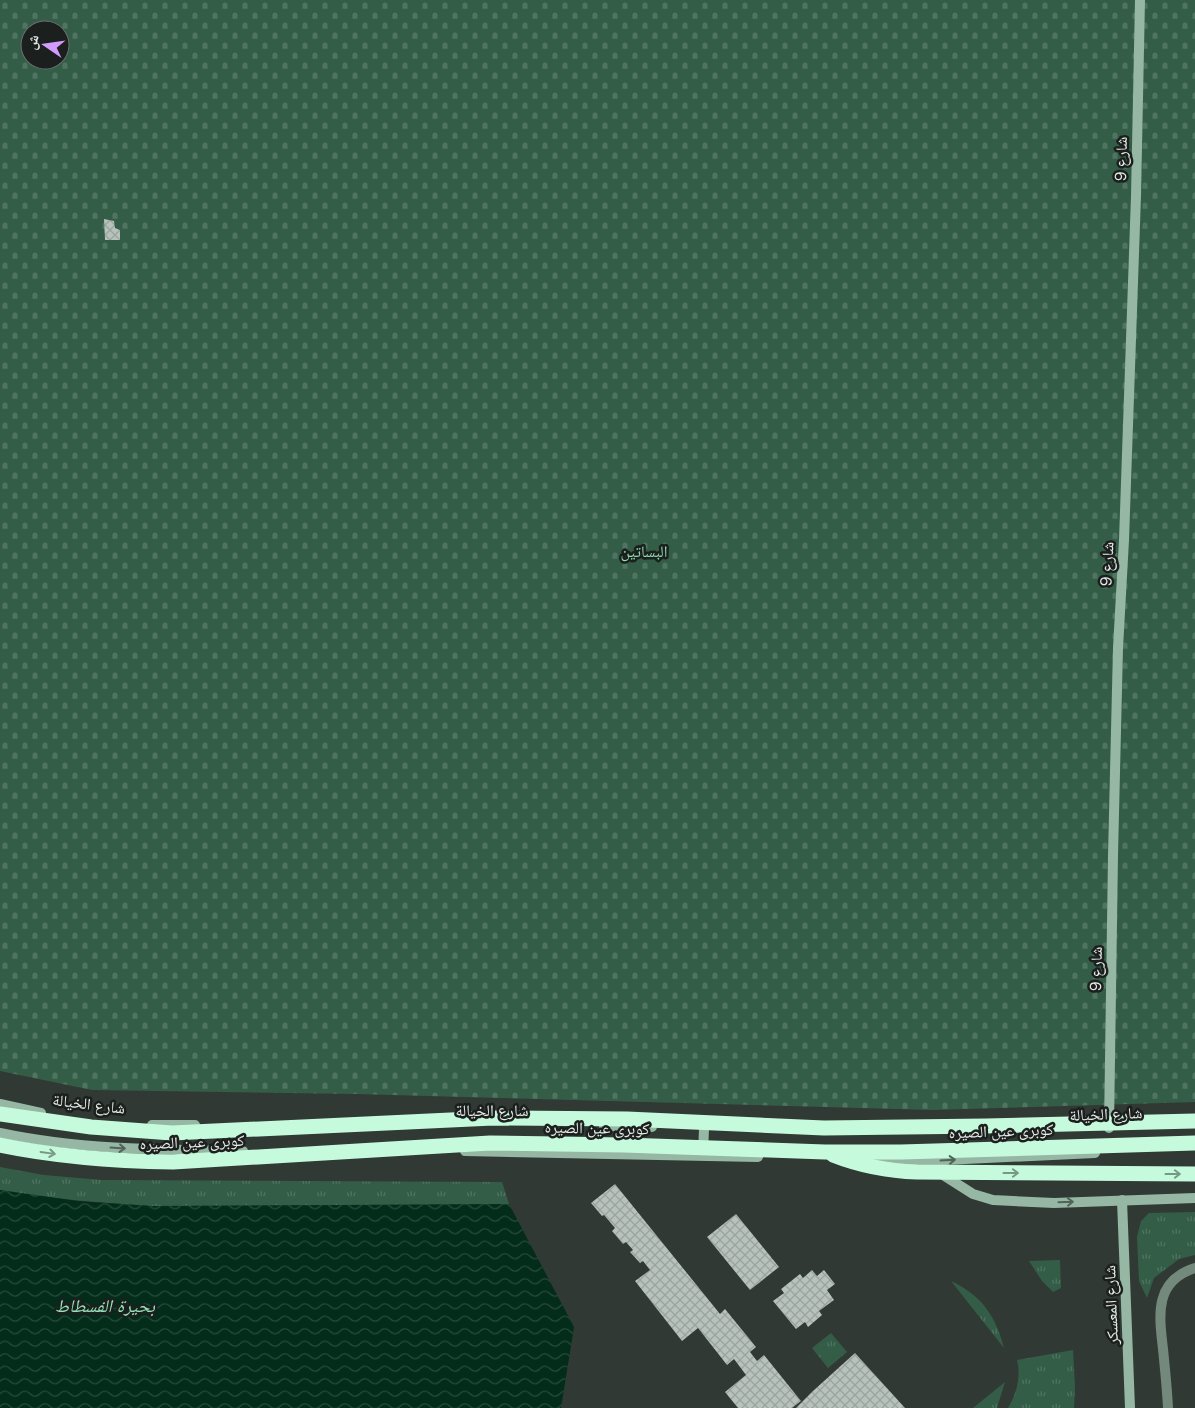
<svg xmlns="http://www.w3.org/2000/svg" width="1195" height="1408" font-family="'DM Sans','Noto Naskh Arabic',sans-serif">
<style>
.grass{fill:url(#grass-tufts)}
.cemetery{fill:url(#cemetery-stones);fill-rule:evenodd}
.water{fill:url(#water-waves)}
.building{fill:url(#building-cross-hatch)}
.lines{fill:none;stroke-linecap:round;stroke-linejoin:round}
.street{stroke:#73897c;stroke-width:10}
.secondary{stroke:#95b7a3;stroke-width:10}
.highway-bridge{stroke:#c5fbdc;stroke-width:15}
.oneway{stroke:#526359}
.oneway2{stroke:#789886}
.labels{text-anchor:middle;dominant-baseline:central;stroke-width:5;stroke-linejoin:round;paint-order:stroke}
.street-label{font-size:16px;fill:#e5ebe7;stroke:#1b1f1d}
.park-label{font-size:16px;fill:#8ddcb2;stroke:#1b1f1d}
.water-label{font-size:18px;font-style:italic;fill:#94e3b9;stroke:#1b1f1d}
</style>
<defs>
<pattern id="grass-tufts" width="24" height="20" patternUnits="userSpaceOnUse" patternTransform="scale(1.25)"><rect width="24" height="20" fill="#335d47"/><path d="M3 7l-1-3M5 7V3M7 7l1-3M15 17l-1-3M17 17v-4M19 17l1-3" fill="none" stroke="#507462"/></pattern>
<pattern id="cemetery-stones" width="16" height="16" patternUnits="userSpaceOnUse" patternTransform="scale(1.25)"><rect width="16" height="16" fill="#335d47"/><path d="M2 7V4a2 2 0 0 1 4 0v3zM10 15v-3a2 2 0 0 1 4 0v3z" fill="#507462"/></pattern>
<pattern id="water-waves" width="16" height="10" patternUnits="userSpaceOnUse" patternTransform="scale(1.25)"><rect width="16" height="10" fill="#042c1b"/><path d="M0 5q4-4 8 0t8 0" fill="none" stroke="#284b3c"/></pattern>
<pattern id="building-cross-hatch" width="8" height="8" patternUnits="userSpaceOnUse" patternTransform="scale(1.25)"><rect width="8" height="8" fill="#b6c2bb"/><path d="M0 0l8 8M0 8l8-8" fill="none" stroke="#9aa39e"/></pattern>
</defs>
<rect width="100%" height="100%" fill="#303934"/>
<g class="grass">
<path d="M0,1167L44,1175L102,1180L502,1182L509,1204L152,1206C101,1203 51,1199 0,1190Z"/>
<path d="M1195,1212V1255L1179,1259L1154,1278L1147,1298L1139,1281L1137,1237L1141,1221L1149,1213Z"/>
<path d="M1060,1260L1061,1288L1053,1292L1042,1281L1029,1261Z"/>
<path d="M951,1281C982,1296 995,1315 1004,1348Z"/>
<path d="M831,1333L847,1352L828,1368L812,1348Z"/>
<path d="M1073,1350L1075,1386L1074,1408H1008C1017,1394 1021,1375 1017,1360Z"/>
<path d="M1005,1382L997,1408H973Z"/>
</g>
<path class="cemetery" d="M0,0H1195V1102L932,1110L356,1094L92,1090L0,1071ZM30,30H60V60H30Z"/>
<path class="water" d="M0,1190L78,1201L152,1206L509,1204L574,1327L561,1408H0Z"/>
<g class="building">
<path d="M104,219L114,221L115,228L120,230V240H105Z"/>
<path d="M615,1184L720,1314L725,1309L756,1347L750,1352L757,1361L764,1355L801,1401L792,1408H738L725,1392L746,1375L734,1359L727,1365L698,1328L682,1341L635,1281L650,1270L643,1261L640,1263L630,1252L633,1250L626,1242L623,1244L612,1231L615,1228L604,1215L602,1216L591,1203Z"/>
<path d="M736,1214L779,1267L750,1290L707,1237Z"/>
<path d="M812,1270L817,1276L824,1270L835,1284L827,1290L834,1300L819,1311L822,1315L808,1327L805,1322L796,1329L773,1301L784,1293L781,1289L800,1274L803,1278Z"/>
<path d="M855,1353L905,1408H796L813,1391Z"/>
</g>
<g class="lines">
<path class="street" d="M1168,1408C1167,1388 1165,1369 1163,1349C1159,1315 1154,1281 1195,1268"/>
<g class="secondary">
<path d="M0,1104L41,1113"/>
<path d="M152,1125H195"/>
<path d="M604,1126L652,1127"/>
<path d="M1109,1128L1113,855L1118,648L1124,540L1136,196L1140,0"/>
<path d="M0,1133C80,1150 162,1150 243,1151"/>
<path d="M465,1151L758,1157"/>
<path d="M703,1153L704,1129"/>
<path d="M862,1160L923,1161L1095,1153"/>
<path d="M940,1173L973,1194L993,1200L1054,1203L1195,1198"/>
<path d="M1122,1200L1130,1408"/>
</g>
<g class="highway-bridge">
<path d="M0,1114L91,1127L172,1133L493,1118L627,1119L824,1128L986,1126L1195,1121"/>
<path d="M0,1145C57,1157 115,1161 173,1162L490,1143L624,1145L825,1152H901L1195,1143"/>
<path d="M833,1155C861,1166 888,1171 917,1172L1195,1174"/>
</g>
</g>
<defs><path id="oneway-shaft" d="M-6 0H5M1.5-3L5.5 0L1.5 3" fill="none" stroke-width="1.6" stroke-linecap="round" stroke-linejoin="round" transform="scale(1.25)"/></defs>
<g class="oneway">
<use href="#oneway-shaft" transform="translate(118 1148) rotate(4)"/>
<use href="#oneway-shaft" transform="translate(948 1160) rotate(-3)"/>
<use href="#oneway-shaft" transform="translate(1066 1202) rotate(-2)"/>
</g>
<g class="oneway2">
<use href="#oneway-shaft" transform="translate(48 1153) rotate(8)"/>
<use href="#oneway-shaft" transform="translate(1011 1173)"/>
<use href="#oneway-shaft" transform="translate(1173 1174)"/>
</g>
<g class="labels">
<g class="street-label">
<text transform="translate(1121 159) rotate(-89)">شارع 9</text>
<text transform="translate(1107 564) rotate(-87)">شارع 9</text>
<text transform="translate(1096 969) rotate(-89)">شارع 9</text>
<text transform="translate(89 1104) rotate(7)">شارع الخيالة</text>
<text x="492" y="1110">شارع الخيالة</text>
<text transform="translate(1106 1114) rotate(-2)">شارع الخيالة</text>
<text transform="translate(597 1128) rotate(1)">كوبرى عين الصيره</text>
<text transform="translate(1001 1131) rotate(-2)">كوبرى عين الصيره</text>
<text transform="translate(192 1142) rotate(-2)">كوبرى عين الصيره</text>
<text transform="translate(1111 1305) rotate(-92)">شارع المعسكر</text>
</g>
<g class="park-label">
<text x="644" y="551">البساتين</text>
</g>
<g class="water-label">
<text x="105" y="1306">بحيرة الفسطاط</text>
</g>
</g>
<g transform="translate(45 45) rotate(283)"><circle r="24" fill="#1b1f1d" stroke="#6c716e"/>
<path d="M0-4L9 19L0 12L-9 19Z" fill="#d39cfc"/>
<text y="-8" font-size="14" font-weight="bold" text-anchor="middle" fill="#e5ebe7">ش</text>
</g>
</svg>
